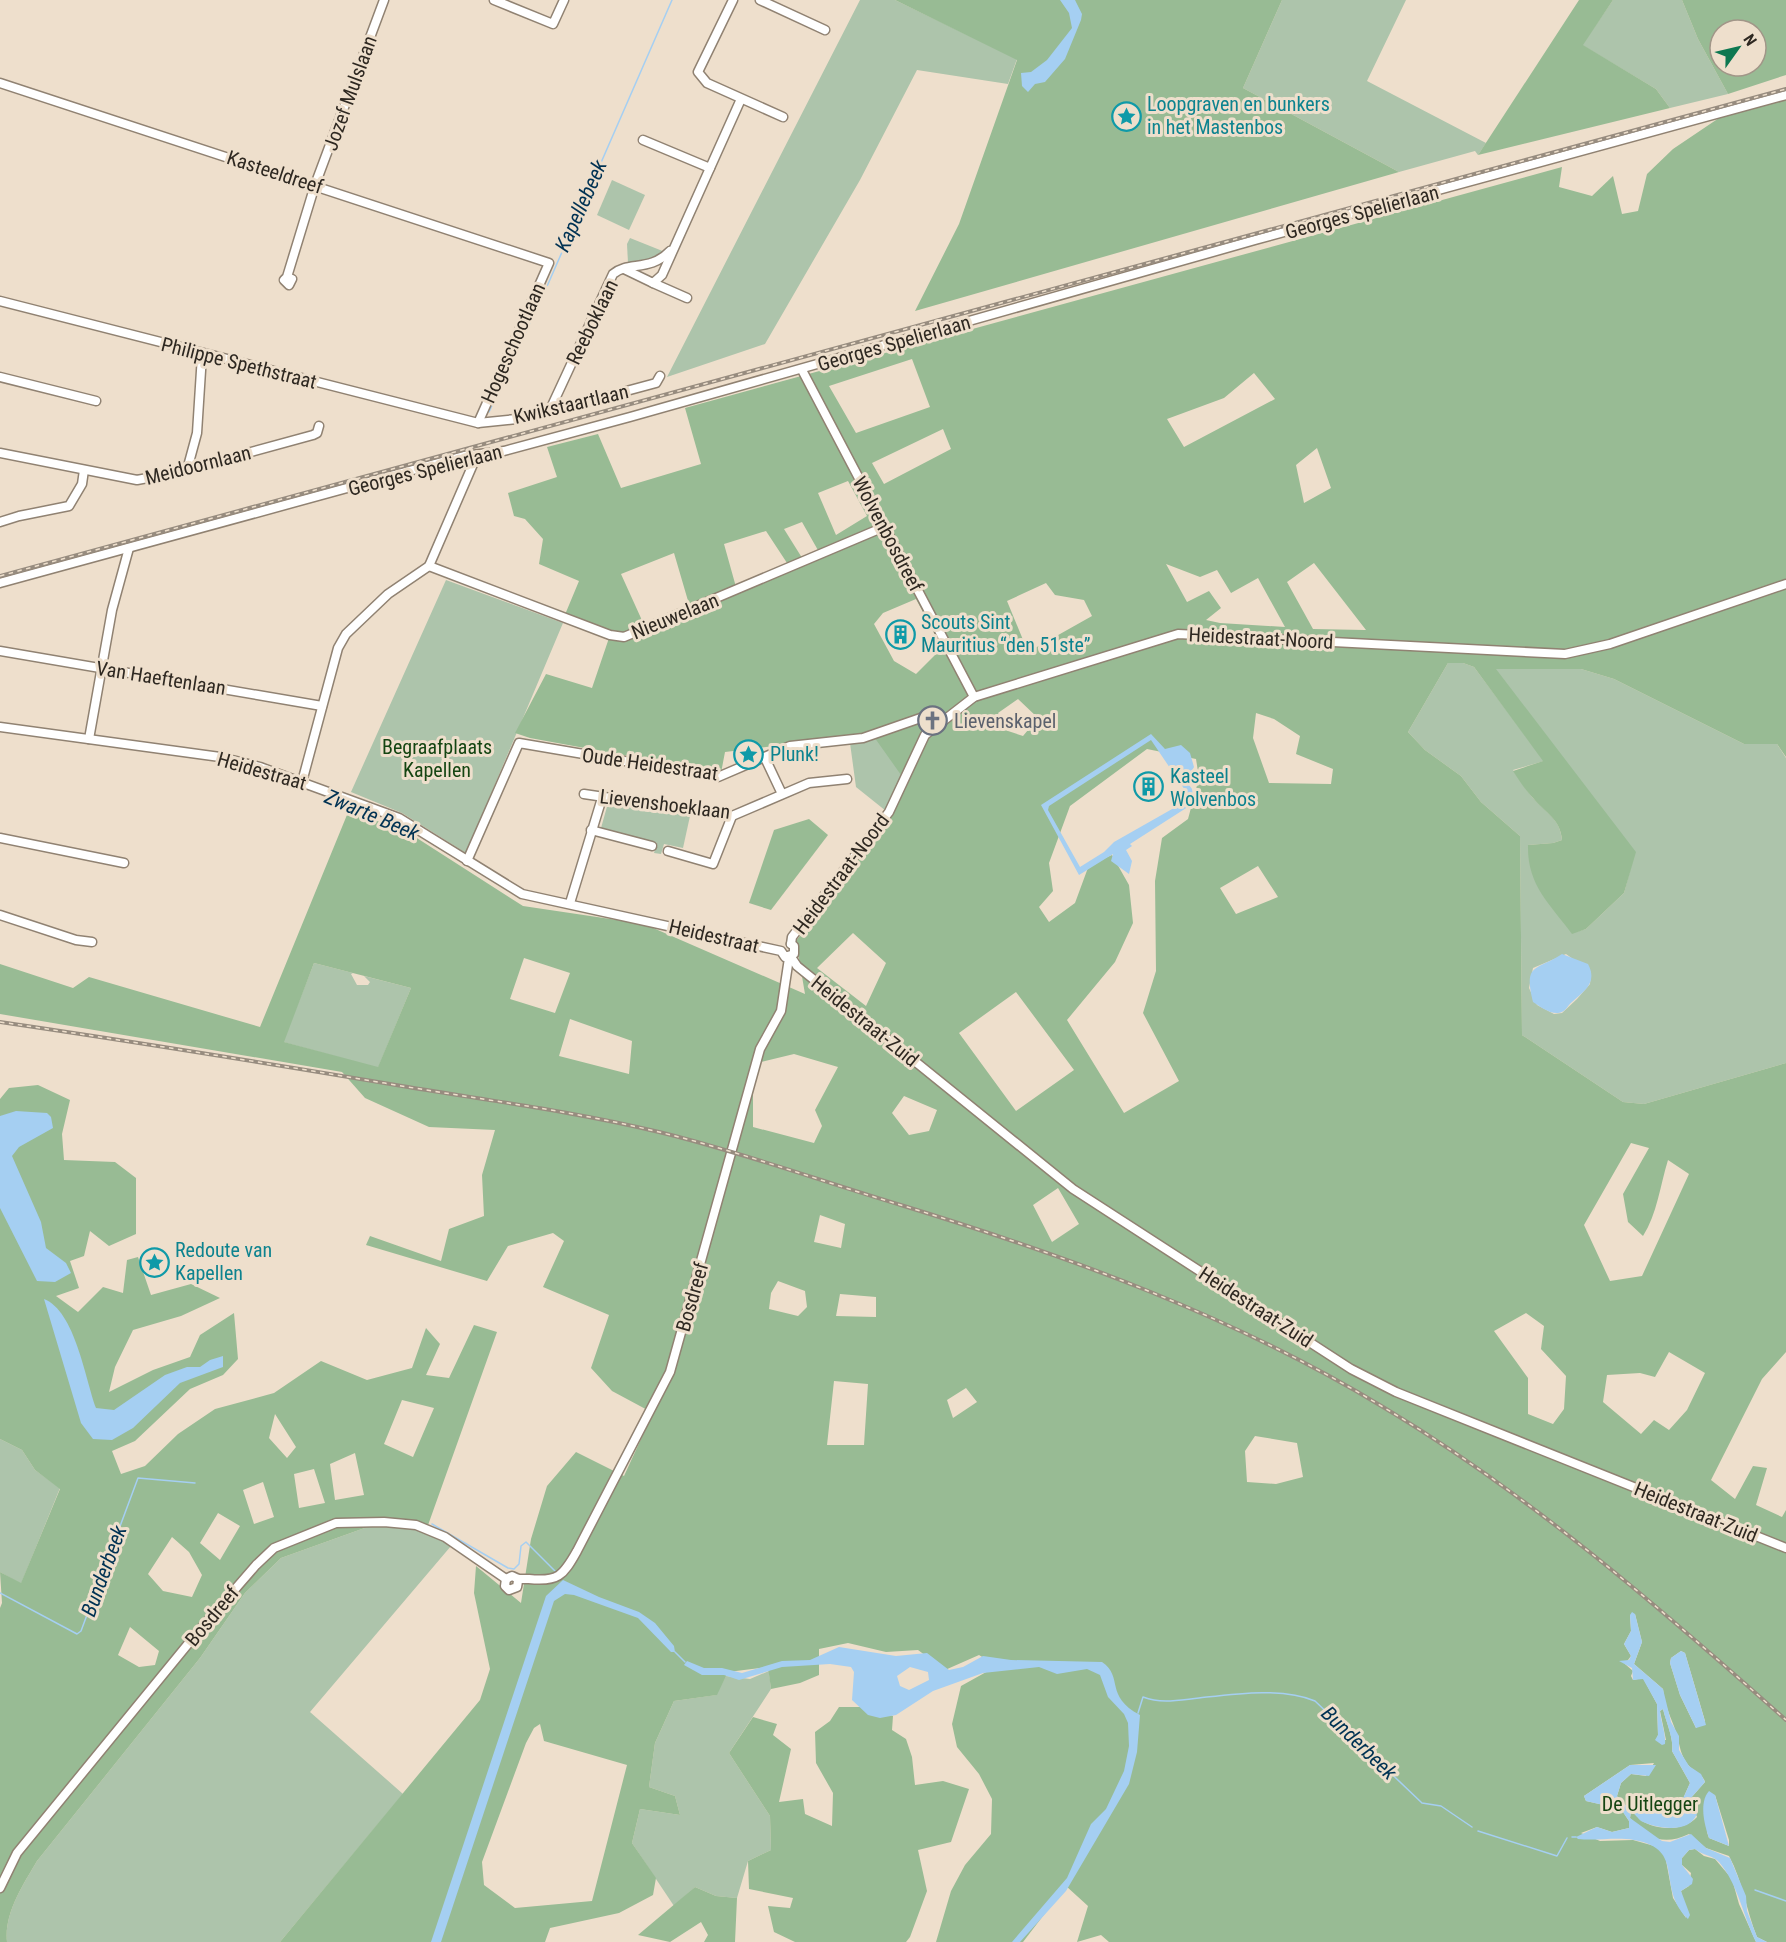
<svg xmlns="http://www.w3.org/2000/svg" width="1786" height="1942" font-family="'Roboto Condensed',sans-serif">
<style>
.green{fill:#adc4ab;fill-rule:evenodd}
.forest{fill:#98bb94;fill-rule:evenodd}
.water{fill:#a5cff2;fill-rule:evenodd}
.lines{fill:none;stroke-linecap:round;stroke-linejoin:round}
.stream{stroke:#a5cff2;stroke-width:1.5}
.minor-casing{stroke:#908272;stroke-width:11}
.minor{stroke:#fff;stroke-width:8}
.rail-casing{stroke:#978c7f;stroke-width:4}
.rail{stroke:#eedfcc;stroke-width:1.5;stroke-dasharray:4.5;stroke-linecap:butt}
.labels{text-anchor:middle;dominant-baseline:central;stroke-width:6;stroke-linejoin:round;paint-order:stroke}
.street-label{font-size:20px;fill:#2e2821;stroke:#eedfcc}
.culture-label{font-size:20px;fill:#0d838f;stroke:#eedfcc;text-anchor:start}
.worship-label{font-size:20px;fill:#5b616d;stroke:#eedfcc;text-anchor:start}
.park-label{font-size:20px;fill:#144512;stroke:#eedfcc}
.water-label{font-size:21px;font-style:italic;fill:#003253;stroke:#eedfcc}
</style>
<rect width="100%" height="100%" fill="#eedfcc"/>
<g class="green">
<path d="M860,0H895L1017,59L1008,84L917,70L860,180L765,344L667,377Z"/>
<path d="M1282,0H1406L1367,81L1486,143L1478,155L1475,151L1399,172L1243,88Z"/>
<path d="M1613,0H1682L1698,39L1728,94L1670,108L1656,89L1582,45Z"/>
<path d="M612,180L645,195L629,230L597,215Z"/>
<path d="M630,238L665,252L653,259L628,263L627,244Z"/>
<path d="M446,580L563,623L466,853L402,813L351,792Z"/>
<path d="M1448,663H1463L1474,667L1544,761L1513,770C1520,780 1526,790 1533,798C1546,813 1560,818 1562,840L1553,843L1528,845L1572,933L1586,929L1624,893L1635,852L1495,669H1581L1614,679L1744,744H1777L1786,758V1063L1644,1104L1623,1102L1522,1035L1520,836L1481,802L1461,776L1425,750L1408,732ZM1566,954L1591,972L1590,984L1577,999L1562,1013L1554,1014L1537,1005L1529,988L1533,968Z"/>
<path d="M936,715L886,811L856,787L850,743L876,739Z"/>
<path d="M608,803L690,816L683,848L664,844L661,854L654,853L657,843L601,828Z"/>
<path d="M314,963L353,973L351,974L357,985H368L370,982L364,976L411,988L378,1068L283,1042Z"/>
<path d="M0,1439L22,1450L35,1470L60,1488L21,1584L0,1572Z"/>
<path d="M373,1525L428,1526L451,1546L310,1712L403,1794L280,1942H7C4,1913 23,1885 37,1861L200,1658L245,1593L281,1558Z"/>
<path d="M769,1671L771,1689L729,1753L770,1816L771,1850L748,1861L737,1898L716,1896L695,1887L674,1906L632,1843L640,1809L680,1815L675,1796L649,1787L655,1743L674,1701L716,1695L726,1676L750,1679Z"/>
</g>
<g class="forest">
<path d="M895,0H1282L1243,88L1399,172L915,311L959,224L1017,60Z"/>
<path d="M1579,0H1613L1583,45L1656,89L1670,108L1478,155Z"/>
<path d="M1682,0H1786V75L1728,94L1698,39ZM1720,30H1756V66H1720Z"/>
<path d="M1786,100V757L1777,744H1744L1614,679L1581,669H1496L1636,852L1624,893L1586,929L1572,934C1549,903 1527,885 1528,845L1553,843L1562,840C1560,818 1545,813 1533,798C1525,790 1519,780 1513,771L1543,761L1474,667L1463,663H1448L1408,732L1425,750L1461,776L1481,802L1520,836L1522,1035L1623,1102L1644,1104L1786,1063V1352L1762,1379L1711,1480L1735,1499L1753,1466L1767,1468L1756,1505L1782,1517L1786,1510V1942H1767L1757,1937C1746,1910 1743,1882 1729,1856L1706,1848L1689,1834C1664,1846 1647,1839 1630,1818L1631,1812C1636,1814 1638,1818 1642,1821C1659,1831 1684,1831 1697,1817L1690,1799L1705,1782C1702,1772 1691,1771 1686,1762C1681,1754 1680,1748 1678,1739C1674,1722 1664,1707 1663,1689L1634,1664L1642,1642L1635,1614L1630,1615L1631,1631L1624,1644L1631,1656L1625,1664L1633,1671L1631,1676L1633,1680L1643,1678L1657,1704L1658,1735L1656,1740H1666L1660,1711L1663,1709C1666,1722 1674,1738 1672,1751L1690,1783L1677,1812C1657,1813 1629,1816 1617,1796L1621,1783L1631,1774L1646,1776L1654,1763L1630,1765L1584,1796L1586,1801L1621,1809L1629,1821V1828L1612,1832L1597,1827L1581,1833L1600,1841L1633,1840L1658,1847L1665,1855L1673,1898L1686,1918L1681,1891L1689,1886L1691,1873L1682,1865V1858L1689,1850L1695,1849L1704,1856L1715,1859L1732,1879L1739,1904L1756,1942H1109L1101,1935L1077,1942L1088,1906L1066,1886L1023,1942H936L951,1891L965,1865L991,1834L992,1799L979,1774L957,1747L952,1724L961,1686L997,1666L979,1655L945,1670L918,1650L886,1652L848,1643L819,1649V1675L800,1683L771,1689L768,1667L728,1672L717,1695L674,1701L655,1743L649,1787L675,1796L680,1815L640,1809L632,1843L656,1878L653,1895L619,1913L550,1928L545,1942H280L480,1700L490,1669L474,1593L476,1566L521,1603L531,1539L547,1486L576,1452L624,1476L653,1413L612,1391L591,1368L609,1315L543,1287L564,1241L553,1233L508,1246L487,1281L366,1245L370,1236L441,1261L449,1229L484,1216L482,1175L495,1130L429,1127L365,1098L342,1072L0,1014V964L73,988L89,977L260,1027L349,810L409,833L523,906L644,924L805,994L796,941L891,816L906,782L872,734L725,752L721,773L530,738L515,733L546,674L592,688L609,638L564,617L579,581L539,564L543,539L525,519L514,516L508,493L557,477L547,447L598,434L621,488L701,464L685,408L1562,167L1559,187L1592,196L1613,176L1622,214L1638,211L1647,174L1673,149L1719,118ZM912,359L930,407L856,433L829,386ZM1254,373L1275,399L1184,447L1167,419L1224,398ZM943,429L951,449L884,484L872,463ZM1317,448L1331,488L1304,503L1296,465ZM848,481L867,516L836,535L818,493ZM802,522L819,552L804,561L784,529ZM766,531L789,566L736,587L724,544ZM674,553L691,611L645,627L621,574ZM1314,563L1366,630H1365L1313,629L1287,582ZM1166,564L1200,577L1217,570L1231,593L1258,578L1285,627L1220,623L1206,620L1221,608L1209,591L1187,602ZM1046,583L1055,595L1084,600L1092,616L1028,652L1007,601ZM916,599L942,648L916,674L894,661L874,624L883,613ZM1018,699L1038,718L1023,736L1008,731L998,713ZM1256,713L1274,719L1300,736L1296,754L1333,769L1331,784L1269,783L1253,738ZM1147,749L1196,759L1199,778L1188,819L1162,838L1155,881L1156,971L1143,1013L1179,1081L1124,1113L1067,1020L1115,962L1133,923L1129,885L1112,855L1089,865L1075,903L1049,922L1039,907L1053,891L1049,863L1070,806ZM1258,866L1278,897L1236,914L1220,888ZM853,933L886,963L866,1006L817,968ZM524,958L570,973L555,1013L510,999ZM314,963L411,988L378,1067L284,1042ZM1016,992L1074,1070L1016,1111L959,1033ZM570,1019L632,1041L629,1074L559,1056ZM794,1054L838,1067L815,1110L822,1126L814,1143L753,1127V1089L761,1062ZM904,1096L937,1110L929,1131L909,1135L892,1113ZM1631,1143L1649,1148L1623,1194L1628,1222L1643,1236C1657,1214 1660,1186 1668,1160L1689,1174L1642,1276L1610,1281L1584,1225ZM1058,1188L1079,1224L1052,1242L1033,1205ZM820,1215L845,1224L841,1248L814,1242ZM778,1281L805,1291L807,1307L798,1316L769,1309L771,1293ZM840,1294L876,1297V1317L836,1316ZM1526,1313L1544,1326L1541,1349L1566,1376L1564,1409L1553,1424L1528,1414V1378L1494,1331ZM1669,1352L1705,1373L1687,1410L1669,1430L1654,1420L1641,1434L1603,1402L1607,1375L1640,1373L1655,1377ZM834,1381L868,1384L864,1445H827ZM966,1388L977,1402L953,1418L947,1400ZM1255,1436L1297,1443L1303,1477L1276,1484L1247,1482L1245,1451ZM1681,1651L1685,1653L1705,1721L1696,1728L1680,1695L1670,1663L1671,1658ZM540,1724L544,1741L627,1765L592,1901L515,1908L484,1885L482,1862L526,1743L534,1728ZM1715,1795L1729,1840V1846L1709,1838L1707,1832Z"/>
<path d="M809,819L828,835L771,910L749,903L774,830Z"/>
<path d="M38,1085L70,1100L62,1134L64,1160L115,1162L136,1178V1234L109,1246L90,1231L84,1256L70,1261L79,1288L56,1296L78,1312L103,1287L123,1293L127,1260L138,1257L151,1295L191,1284L220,1298L181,1316L133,1330L115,1367L109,1392L153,1370L190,1357L200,1335L234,1313L238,1359L223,1375L190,1389L135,1441L112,1451L121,1474L145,1466L178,1434L215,1409L274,1393L321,1361L367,1380L412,1368L426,1328L440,1344L426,1375L449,1378L474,1325L497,1332L427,1528L373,1525L281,1558L245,1593L200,1658L37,1861C23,1885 4,1913 7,1942H0V1608L2,1603L0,1572L21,1583L60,1489L35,1470L22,1450L0,1439V1099L9,1088ZM402,1400L434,1408L413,1457L384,1444ZM275,1414L296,1447L287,1458L269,1438ZM355,1453L364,1495L335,1500L330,1464ZM314,1469L325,1503L299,1508L294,1474ZM263,1482L274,1517L254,1524L243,1490ZM218,1513L240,1526L220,1560L200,1543ZM172,1537L189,1552L202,1575L192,1597L163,1591L148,1574ZM130,1627L159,1651L155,1665L139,1667L118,1655Z"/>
<path d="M839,1707H863L893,1716L892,1730L906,1739L912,1757L915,1785L943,1781L969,1789L951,1842L918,1850L927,1891L910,1937L906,1942H795L774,1932L768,1906L790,1908L793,1898L749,1889L748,1861L771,1850L770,1816L729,1753L753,1717L777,1724L773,1735L791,1749L779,1802L803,1799L805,1814L832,1826L833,1793L816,1763L815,1732L830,1721Z"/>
<path d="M695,1887L716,1896L737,1898L735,1942H704L708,1935L701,1922L670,1942L638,1935Z"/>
</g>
<g class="water">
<path d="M1060,0H1075L1082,14L1081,20L1065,59L1045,82L1035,84L1028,92L1022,86L1021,73L1031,72L1047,60L1072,28L1069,13Z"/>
<path d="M1151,734L1165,749L1181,745L1190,753L1194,767L1186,781L1192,789L1194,803L1130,844L1132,846L1126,850L1132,861L1129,874L1111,861L1113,854L1079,875L1041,805ZM1151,740L1187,793L1188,800L1114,842L1104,852L1080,867L1048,810L1049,806Z"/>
<path d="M1562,954L1588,964C1598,983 1584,991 1572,1002C1567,1006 1566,1012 1558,1013C1550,1014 1539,1006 1533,1002C1523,962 1537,971 1562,954Z"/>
<path d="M16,1111L47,1113L51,1117L53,1128L19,1147L12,1156L41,1222L46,1248L66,1263L71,1273L55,1282L37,1281L0,1208V1116Z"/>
<path d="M44,1299C75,1311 85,1378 96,1408L114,1410L165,1375L187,1367H200L210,1360L223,1356V1367L180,1383L133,1428L112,1440L93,1439L81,1423Z"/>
<path d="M563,1580L599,1597L639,1612L655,1623L674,1646L675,1652H671L638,1618L574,1595L565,1594L554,1601L441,1942H431L546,1596Z"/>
<path d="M1632,1612L1635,1614L1642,1642L1634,1664L1663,1689L1671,1722L1679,1736V1750L1689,1766L1701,1774L1705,1782L1690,1799L1697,1814C1689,1834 1658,1829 1641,1821C1637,1818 1636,1814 1631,1812L1630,1818L1662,1841L1670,1842L1691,1834L1706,1848L1730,1858L1746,1896L1747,1911L1757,1937L1767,1942H1756C1743,1916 1738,1884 1719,1862C1714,1856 1702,1855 1695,1849L1689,1850L1682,1858V1865L1693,1879L1692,1884L1681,1891L1690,1915L1688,1919C1655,1887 1687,1849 1634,1840C1616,1837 1596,1841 1578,1839L1576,1837L1597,1827L1612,1832L1629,1828V1821L1621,1809L1586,1801L1584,1796L1630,1765H1656L1649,1776L1631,1774L1621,1783L1617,1796C1628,1815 1658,1814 1677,1812L1690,1783L1672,1751C1674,1739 1666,1722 1663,1709L1660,1711C1661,1722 1666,1734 1665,1744L1662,1745L1655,1740L1658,1735L1657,1704L1643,1679L1633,1680L1632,1668L1619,1661L1629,1660L1631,1656L1624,1644L1631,1631L1630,1615Z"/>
<path d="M839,1647L896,1656L927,1653L949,1670L963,1667L983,1656L1011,1660L1102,1662C1124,1677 1104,1696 1140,1715L1137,1752L1129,1784L1066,1891L1020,1942H1012L1067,1878L1091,1824L1106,1809L1124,1771L1129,1746L1128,1723L1124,1714L1108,1697L1100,1675L1087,1669L1057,1674L1039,1667L983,1673L933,1691L896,1715L880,1718L868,1715L852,1700L854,1672L851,1667L830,1664L782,1667L739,1680L724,1675H702L684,1665L687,1661L704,1668H722L742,1673L782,1661L810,1660ZM910,1667L928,1672L929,1680L909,1690L900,1686L897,1676Z"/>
<path d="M1681,1651L1685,1653L1706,1725L1696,1728L1680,1695L1670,1663L1671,1658Z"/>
<path d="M1709,1791L1715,1795L1729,1846L1709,1838C1704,1824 1699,1802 1709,1791Z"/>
</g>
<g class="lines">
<g class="stream">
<path d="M489,412L545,291L672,0"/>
<path d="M432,1524L508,1568L514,1569L519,1564L521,1546L526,1542L556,1572"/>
<path d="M0,1593L77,1634L81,1631L138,1478L195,1483"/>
<path d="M675,1652L685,1662"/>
<path d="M1138,1713L1143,1697C1162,1704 1179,1700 1199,1698C1234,1694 1282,1687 1315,1701L1422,1803L1441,1806L1472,1827"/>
<path d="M1478,1831L1557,1856L1567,1838"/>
<path d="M1572,1837H1576"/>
<path d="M1755,1890L1786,1901"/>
</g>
<defs>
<g id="minor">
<path d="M494,0L553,24L564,0"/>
<path d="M733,0L698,72L707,83L783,117"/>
<path d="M760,0L825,30"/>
<path d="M0,83L549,263L478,423"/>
<path d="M643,140L710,168"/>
<path d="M624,269L653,283L662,275L741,99"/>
<path d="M287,277L292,279L289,285L284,280L287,277L315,185L384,0"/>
<path d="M653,283L687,298"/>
<path d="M0,301L478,423L526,418L656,383L660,376"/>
<path d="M802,370L974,697"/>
<path d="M0,377L96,401"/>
<path d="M549,412L613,274C628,261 650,272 670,251"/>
<path d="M0,453L137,480L174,473L313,435L317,433L319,426"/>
<path d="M187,470L197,433L202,355"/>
<path d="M0,522L19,516L69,506L82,484L84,470"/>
<path d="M429,566L610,635L624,637L884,527"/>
<path d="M0,583L464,456L504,451L630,417L1255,240L1786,95"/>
<path d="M0,651L322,706"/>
<path d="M0,727L220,757L260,767L399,818L522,894L781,951L785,957L794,954V946L791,944"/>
<path d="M89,739L112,610L129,548"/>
<path d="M765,758L782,794"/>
<path d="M302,782L338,648L346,634L388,594L429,566L477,455"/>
<path d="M584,794L732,816L809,783L847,779"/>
<path d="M591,830L652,846"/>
<path d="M0,838L124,863"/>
<path d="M668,851L713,864L732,816"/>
<path d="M467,861L519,743L718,777L790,746L863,738L935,713"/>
<path d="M570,903L602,798"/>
<path d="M0,915L76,940L92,942"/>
<path d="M791,944L792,937L889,812L925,735L974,697L1178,634L1565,654L1610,644L1786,584"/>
<path d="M791,957L797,966L1073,1189L1351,1369L1396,1392L1786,1548"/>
<path d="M506,1579L512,1576C520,1580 520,1579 529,1579C558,1582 563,1576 577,1551L670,1372L760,1049L781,1011L789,958"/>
<path d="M506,1579L505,1586L509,1590L517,1587L518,1581"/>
<path d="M0,1888L17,1853L197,1633L256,1565L274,1548L336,1523L384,1522L416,1525L445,1537L506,1579"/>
</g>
</defs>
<use href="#minor" class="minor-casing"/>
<use href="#minor" class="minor"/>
<defs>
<g id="rail">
<path d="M0,576L1786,89"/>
<path d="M0,1022C136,1042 272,1064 408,1087C492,1101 577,1112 659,1132C742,1152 823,1182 904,1206C1070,1257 1233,1316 1383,1407C1530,1495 1658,1606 1786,1720"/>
</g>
</defs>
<use href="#rail" class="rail-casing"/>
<use href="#rail" class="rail"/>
</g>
<defs>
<symbol id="sight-ring" viewBox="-11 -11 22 22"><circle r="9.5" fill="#eedfcc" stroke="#0f9aa8" stroke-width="1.5"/><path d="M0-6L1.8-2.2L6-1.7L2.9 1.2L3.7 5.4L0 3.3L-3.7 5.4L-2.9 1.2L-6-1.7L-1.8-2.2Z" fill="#0f9aa8"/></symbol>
<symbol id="building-ring" viewBox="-11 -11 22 22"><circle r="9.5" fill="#eedfcc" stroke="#0f9aa8" stroke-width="1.5"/><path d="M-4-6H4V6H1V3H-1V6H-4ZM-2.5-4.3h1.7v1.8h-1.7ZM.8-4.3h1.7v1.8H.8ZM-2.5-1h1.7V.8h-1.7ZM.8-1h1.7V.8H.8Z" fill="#0f9aa8"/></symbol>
<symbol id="church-ring" viewBox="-11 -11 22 22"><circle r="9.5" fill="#eedfcc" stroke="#6b7280" stroke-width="1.5"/><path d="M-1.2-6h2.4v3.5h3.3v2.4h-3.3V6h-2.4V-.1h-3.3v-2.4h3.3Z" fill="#6b7280"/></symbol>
</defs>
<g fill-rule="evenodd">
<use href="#sight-ring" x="1110" y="100" width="33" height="33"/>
<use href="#building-ring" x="884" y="618" width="33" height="33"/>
<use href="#church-ring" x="916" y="704" width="33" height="33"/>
<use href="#sight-ring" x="732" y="738" width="33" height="33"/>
<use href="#building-ring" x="1132" y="770" width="33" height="33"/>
<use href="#sight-ring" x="138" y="1246" width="33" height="33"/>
</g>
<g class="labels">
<g class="street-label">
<text transform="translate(350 93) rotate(-70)">Jozef Mulslaan</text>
<text transform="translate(275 172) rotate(18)">Kasteeldreef</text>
<text transform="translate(1362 212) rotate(-15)">Georges Spelierlaan</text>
<text transform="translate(592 322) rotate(-64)">Reeboklaan</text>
<text transform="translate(513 343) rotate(-66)">Hogeschootlaan</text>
<text transform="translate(894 343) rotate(-16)">Georges Spelierlaan</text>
<text transform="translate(239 363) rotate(14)">Philippe Spethstraat</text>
<text transform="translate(571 404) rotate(-13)">Kwikstaartlaan</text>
<text transform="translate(198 465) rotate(-14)">Meidoornlaan</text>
<text transform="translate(425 470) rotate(-14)">Georges Spelierlaan</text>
<text transform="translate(888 534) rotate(62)">Wolvenbosdreef</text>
<text transform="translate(675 616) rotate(-22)">Nieuwelaan</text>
<text transform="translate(1261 638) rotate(3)">Heidestraat-Noord</text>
<text transform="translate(161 678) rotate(9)">Van Haeftenlaan</text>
<text transform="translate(650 764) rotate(8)">Oude Heidestraat</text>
<text transform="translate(262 771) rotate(16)">Heidestraat</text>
<text transform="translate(665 804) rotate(7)">Lievenshoeklaan</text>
<text transform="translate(841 874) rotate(-53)">Heidestraat-Noord</text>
<text transform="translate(714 936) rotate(13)">Heidestraat</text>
<text transform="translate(865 1021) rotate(39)">Heidestraat-Zuid</text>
<text transform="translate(692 1297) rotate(-74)">Bosdreef</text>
<text transform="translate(1256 1307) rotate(33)">Heidestraat-Zuid</text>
<text transform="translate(1696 1512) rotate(22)">Heidestraat-Zuid</text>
<text transform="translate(212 1616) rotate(-50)">Bosdreef</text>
</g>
<g class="culture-label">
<text x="1147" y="104">Loopgraven en bunkers<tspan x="1147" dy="23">in het Mastenbos</tspan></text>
<text x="921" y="622">Scouts Sint<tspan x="921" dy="23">Mauritius “den 51ste”</tspan></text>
<text x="770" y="754">Plunk!</text>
<text x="1170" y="776">Kasteel<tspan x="1170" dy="23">Wolvenbos</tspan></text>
<text x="175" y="1250">Redoute van<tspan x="175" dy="23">Kapellen</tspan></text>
</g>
<g class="worship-label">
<text x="954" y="721">Lievenskapel</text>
</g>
<g class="park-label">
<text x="437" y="747">Begraafplaats<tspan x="437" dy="23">Kapellen</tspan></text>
<text x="1650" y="1804">De Uitlegger</text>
</g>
<g class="water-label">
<text transform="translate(581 206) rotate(-66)">Kapellebeek</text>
<text transform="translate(372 815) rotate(23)">Zwarte Beek</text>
<text transform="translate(104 1571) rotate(-70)">Bunderbeek</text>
<text transform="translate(1359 1743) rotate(44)">Bunderbeek</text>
</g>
</g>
<g transform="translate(1738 48) rotate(56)"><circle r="28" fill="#eedfcc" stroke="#a19688" stroke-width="1.5"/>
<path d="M0-4.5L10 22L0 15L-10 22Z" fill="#0d7851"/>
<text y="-9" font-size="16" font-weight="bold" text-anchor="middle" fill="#2e2821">N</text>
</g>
</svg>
